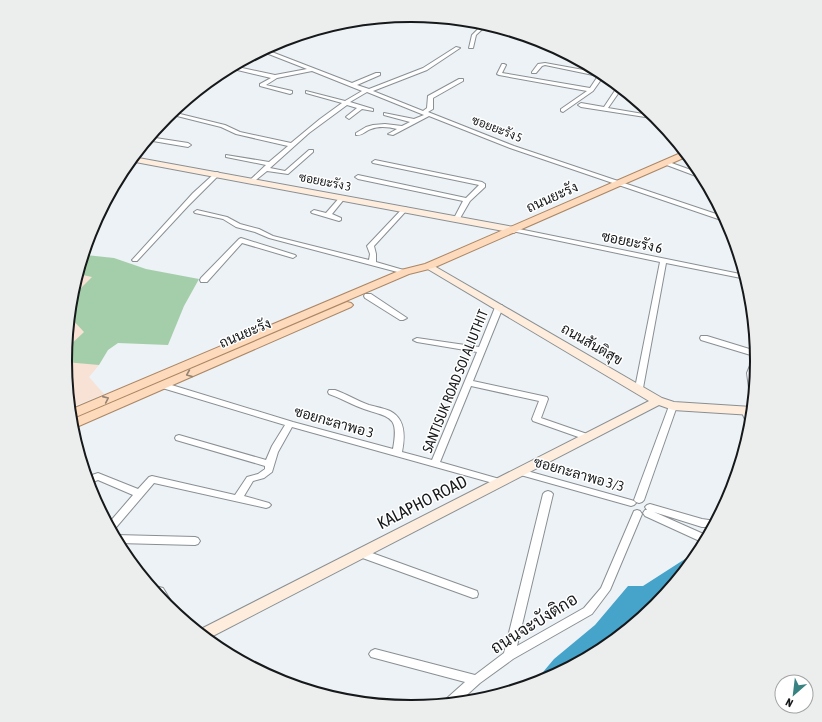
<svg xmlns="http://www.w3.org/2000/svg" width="822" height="722" font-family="'Asap Condensed',Sarabun,sans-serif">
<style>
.commercial{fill:#f8e2d5}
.green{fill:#a4cea9}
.water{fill:#46a3ca}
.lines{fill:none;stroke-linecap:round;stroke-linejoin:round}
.street-casing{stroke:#898f92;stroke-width:2}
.secondary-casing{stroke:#898f92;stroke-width:2}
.primary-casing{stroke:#ab8665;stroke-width:2}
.street{fill:#fff;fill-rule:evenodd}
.secondary{fill:#feeddd;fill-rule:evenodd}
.primary{fill:#fddabb;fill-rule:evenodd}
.oneway{stroke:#958373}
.labels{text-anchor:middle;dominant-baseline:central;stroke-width:3;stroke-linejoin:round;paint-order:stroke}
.far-street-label{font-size:12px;fill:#16181a;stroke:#fff}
.street-label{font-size:14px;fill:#16181a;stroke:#fff}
.near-street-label{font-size:17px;fill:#16181a;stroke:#fff}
.rim{fill:none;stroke:#16181a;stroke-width:2}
</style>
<rect width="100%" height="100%" fill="#ecf2f6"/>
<path class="commercial" d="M78,272L96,276L101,318L99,365L89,377L104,394L70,408L65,361L72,293Z"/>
<path class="green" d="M86,255L114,258L146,269L199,279L184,306L168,345L118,343L108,350L99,365L65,362L66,349L84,332L69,316L71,298L92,277L78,274L83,257Z"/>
<path class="water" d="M698,554L655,606L603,649L543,681L533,684L554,659L595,625L628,586H643L685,559Z"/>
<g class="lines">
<defs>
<g id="street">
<path d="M484,23L488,24L476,35L473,48H469L472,35Z"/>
<path d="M456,47L460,48L427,70L373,91L423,111L427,108L428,96L459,79H463V81L433,98V109L428,112L514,146L725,217L727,222L510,148L429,116L393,135L388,134L397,129C389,127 379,126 371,129C365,131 362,136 356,135V133L366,127L373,125L385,124L402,126L410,122L384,115V113L414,119L424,115L367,92L350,102L373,109V111L362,109L349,119L346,117L347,116L357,108L347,105L309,133L270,168L285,171L309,150H313V152L288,174L267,171L252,183L250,182V180L266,165L226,157V155L269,162L288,146L236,134L221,127L169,114L172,112L225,125L240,132L291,143L320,119L342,103L306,93V91L345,101L362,91L312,71L277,78L266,85L292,91V93L290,94L260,86V84L271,78L229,68L233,66L275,75L307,69L261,51L264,49L352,83L376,73H380V75L357,85L369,89L423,68Z"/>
<path d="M545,63L600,73L601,72L605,74L593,91L563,112L561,111V109L587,91L499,75L497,74L502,64H504L506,65L502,73L590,88L598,76L545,65L542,66L536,73H532V72L538,64Z"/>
<path d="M618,86L622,88L608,108L655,116L658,119L581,107L578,105L581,103L604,107Z"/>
<path d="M149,137L188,143L191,145L188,147L147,140Z"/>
<path d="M375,160L482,182L485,184V187L470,201L459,220L456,222L453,220L463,201L358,179L355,177L358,175L466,198L479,185L373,163L372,162Z"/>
<path d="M666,161L702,174L704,179L664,164L663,163Z"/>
<path d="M217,172L219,173V175L188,206L137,261H133L132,260L133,259L193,193L215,173Z"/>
<path d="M342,196L345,198L332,214L341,218V220L339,221L312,213L311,212L314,210L326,213L340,197Z"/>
<path d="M405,207L407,208V210L374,246L376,254V262L407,271L409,272L405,274L269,238L255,232L236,227L223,219L195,213L194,212L197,210L227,217L240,224L259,229L273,236L369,260L370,254L367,246L403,208Z"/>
<path d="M514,228L745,275L746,279L666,263L643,388L639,391L635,388L660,262L512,231V229Z"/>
<path d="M241,238L295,255L296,256L293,258L242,243L207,282H201L200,280L201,278L239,239Z"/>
<path d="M365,294H371L407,318L403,320H400L365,298L364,296Z"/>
<path d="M496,305H502L503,307L473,381L547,397L548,399L541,418L590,435L591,437L590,439H584L533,421L532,419L539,401L471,386L440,462L503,480L505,482L503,484L500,485L292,427L278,452L272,472L264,478L253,481L244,496L269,503L271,505L269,507L266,508L154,483L113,531H112L108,524L133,495L98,480L88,484L86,477L98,473L138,489L149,477L152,476L235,495L247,477L258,474L265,469V466L176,440L175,438L176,436L179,435L266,460L272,446L285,425L159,387L158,385L159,383H165L293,422L393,449C399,416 391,418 364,409C352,405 341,398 329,394L328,392L329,390H335C347,394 357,401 369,405C376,407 383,408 390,411C406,419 405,437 402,452L432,460L477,352L417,342L413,340L417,338L479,347Z"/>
<path d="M701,336H707L756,351L757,361L753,398L750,395L747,373L754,356L701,340L700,338Z"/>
<path d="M673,403L677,406L644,500L642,502L639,503L636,502L634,500L669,406Z"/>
<path d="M745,407L748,408L752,415L750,427L747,424L741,410Z"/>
<path d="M520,469L631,500L634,501L636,503L634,505L631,506L517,474L515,472L517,470Z"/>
<path d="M548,491L551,492L553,494L517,646L584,608L601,588L634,511L637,510L640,511L642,514L610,590L592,614L513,659L480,683L459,702L444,703L446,699L465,682L371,657L369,654L371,651L375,649L475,675L504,653L543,494L545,492Z"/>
<path d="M650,504L702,519L716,521L712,527H702L654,512L708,536L704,543L645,516L643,513L645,510H647L645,507L647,505Z"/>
<path d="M116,535L195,537L198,538L200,541L198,544L195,545L118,543L114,536Z"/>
<path d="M361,549L477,591L478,594L477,597L473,598L357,556L356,553L357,550Z"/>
<path d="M159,587L163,588L174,606L175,609L174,612L166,605L154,591L155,588Z"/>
</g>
<g id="secondary">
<path d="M133,157L514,227L519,230L514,233L130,161Z"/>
<path d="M429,263L662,398L674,402L752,407V415L673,410L659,405L207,639L197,631L649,401L426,268L424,266Z"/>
</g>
<g id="primary">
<path d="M683,152H685L688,156L433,268L409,274L71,419L70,410L401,270L425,264Z"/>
<path d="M347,302L351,303L353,305L351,307L72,429L71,420Z"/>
</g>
</defs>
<use href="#street" class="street-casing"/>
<use href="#secondary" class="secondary-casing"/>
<use href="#primary" class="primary-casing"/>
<use href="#street" class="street"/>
<use href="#secondary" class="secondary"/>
<use href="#primary" class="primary"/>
</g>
<defs><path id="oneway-chevron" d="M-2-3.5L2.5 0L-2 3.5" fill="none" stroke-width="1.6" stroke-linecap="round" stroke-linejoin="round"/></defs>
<g class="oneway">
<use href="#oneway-chevron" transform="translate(189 374) rotate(157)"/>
<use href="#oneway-chevron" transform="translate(106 399) rotate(-24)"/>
</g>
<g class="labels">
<g class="far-street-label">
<text transform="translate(497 129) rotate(21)">ซอยยะรัง 5</text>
<text transform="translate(325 182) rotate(11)">ซอยยะรัง 3</text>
</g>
<g class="street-label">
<text transform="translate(552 197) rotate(-24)">ถนนยะรัง</text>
<text transform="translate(632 242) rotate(12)">ซอยยะรัง 6</text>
<text transform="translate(245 333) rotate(-23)">ถนนยะรัง</text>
<text transform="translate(592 344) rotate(30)">ถนนสันติสุข</text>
<text transform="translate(455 381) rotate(-68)">SANTISUK ROAD SOI ALIUTHIT</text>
<text transform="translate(334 422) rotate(16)">ซอยกะลาพอ 3</text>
<text transform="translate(579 474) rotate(16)">ซอยกะลาพอ 3/3</text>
</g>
<g class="near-street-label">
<text transform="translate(422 502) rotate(-27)">KALAPHO ROAD</text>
<text transform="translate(534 623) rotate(-32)">ถนนจะบังติกอ</text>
</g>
</g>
<path d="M0 0H822V722H0ZM72 361a339 339 0 1 1 678 0a339 339 0 1 1-678 0Z" fill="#eceded" fill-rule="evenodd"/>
<path class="rim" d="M72 361a339 339 0 1 1 678 0a339 339 0 1 1-678 0Z"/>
<g transform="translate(794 694) rotate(208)"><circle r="19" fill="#ffffff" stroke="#a2a3a3"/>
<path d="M0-3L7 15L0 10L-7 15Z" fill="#398282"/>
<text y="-6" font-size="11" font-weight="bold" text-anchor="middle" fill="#16181a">N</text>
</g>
</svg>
